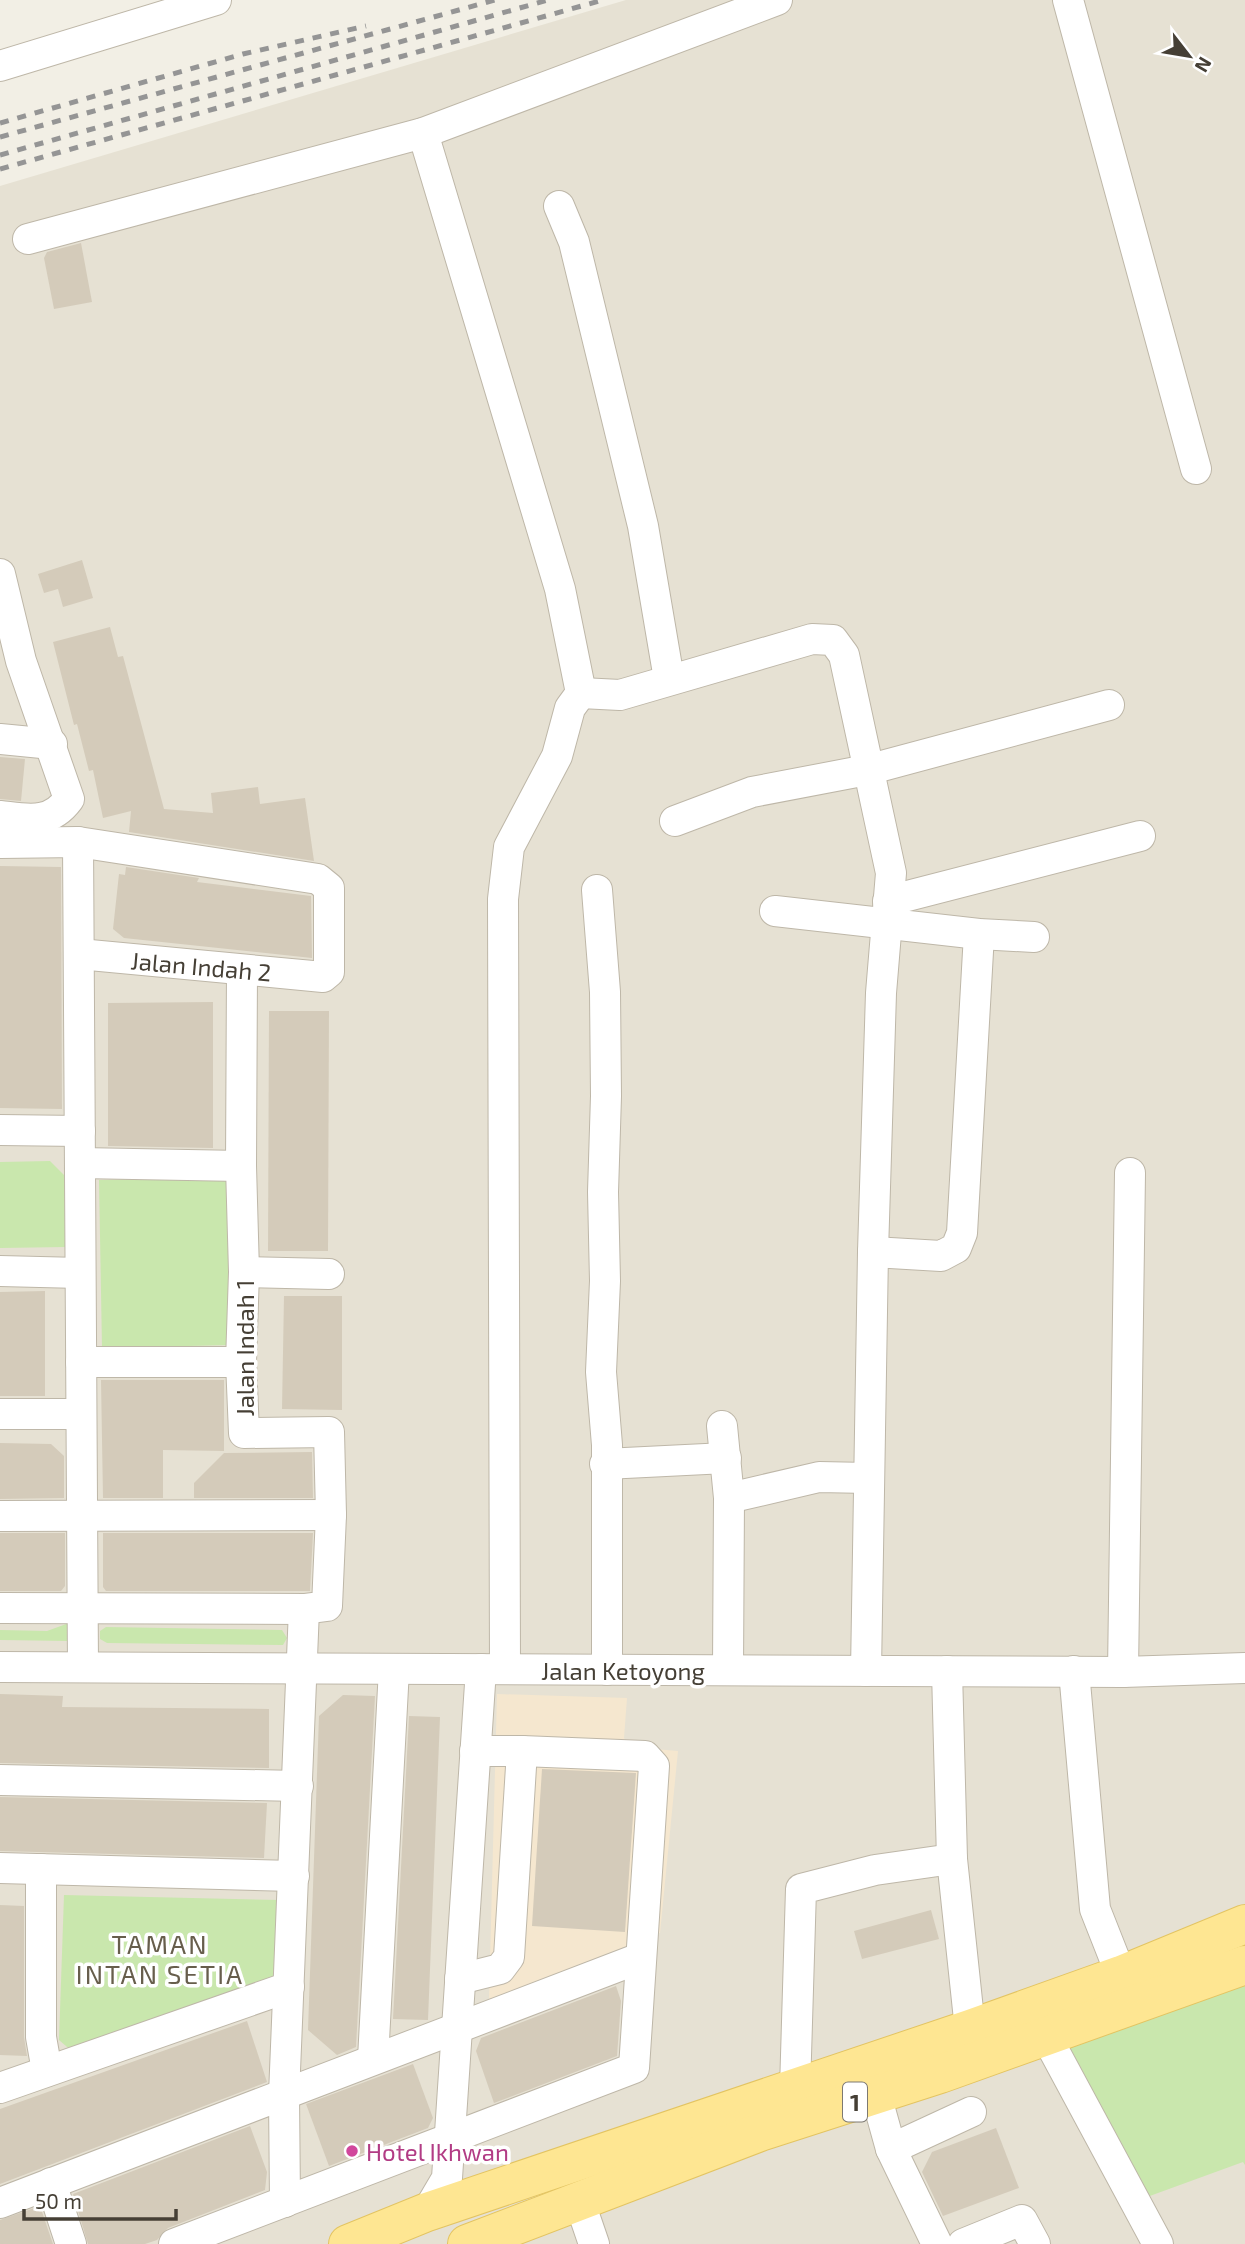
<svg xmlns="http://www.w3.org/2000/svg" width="1245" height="2244" font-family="'Exo 2',sans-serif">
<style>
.residential{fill:#e6e1d3}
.commercial{fill:#f5e7cf}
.green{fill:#c9e7ad}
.building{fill:#d4cbba}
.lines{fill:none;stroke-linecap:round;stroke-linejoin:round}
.minor-casing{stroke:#beb7a8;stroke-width:32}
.major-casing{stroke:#e3c462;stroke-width:40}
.minor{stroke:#fff;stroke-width:30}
.major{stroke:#fee692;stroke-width:38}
.rail{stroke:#959595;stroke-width:5;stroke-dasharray:9 9;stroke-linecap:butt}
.hotel-dot{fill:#d1479c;stroke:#fff;stroke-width:2.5}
.labels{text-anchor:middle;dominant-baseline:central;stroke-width:7;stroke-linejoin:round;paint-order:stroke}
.shield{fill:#fff;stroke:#7d7972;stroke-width:2}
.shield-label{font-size:23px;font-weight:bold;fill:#453f35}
.street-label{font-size:24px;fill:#453f35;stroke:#fff}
.hotel-label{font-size:24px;fill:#b23c85;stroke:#fff;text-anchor:start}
.neighbourhood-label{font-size:26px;letter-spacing:2px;fill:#675e4c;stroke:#fff}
</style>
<rect width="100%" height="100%" fill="#f2efe5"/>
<path class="residential" d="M626,0H1245V2244H0V186Z"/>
<path class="commercial" d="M497,1694L627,1698L624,1738L631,1747L678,1751L660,1933L489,2000Z"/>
<g class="green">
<path d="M50,1161L65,1176L66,1247L0,1248V1162Z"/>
<path d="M228,1177L231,1345L102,1348L99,1180Z"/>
<path d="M69,1623L68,1641L0,1640V1630L47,1631Z"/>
<path d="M106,1627L282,1630L287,1638L283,1645L107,1643L100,1639V1631Z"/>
<path d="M64,1895L280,1900L278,1984L74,2053L59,2040Z"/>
<path d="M1245,1967V2165L1243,2162L1147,2197L1058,2036Z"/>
</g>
<g class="building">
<path d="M81,243L92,302L54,309L44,258L47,252Z"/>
<path d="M82,560L93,598L63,607L58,589L44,593L38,574Z"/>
<path d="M110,627L118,657L123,656L164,809L213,813L211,793L258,787L260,804L305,798L314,861L129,832L131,811L103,818L93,770L89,771L77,724L74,725L53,642Z"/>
<path d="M0,757L25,759L21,801L0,799Z"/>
<path d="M0,866L61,867L62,1109L0,1108Z"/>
<path d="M126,867L199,878L197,882L311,896L312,958L124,938L113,929L119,874L125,875Z"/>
<path d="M213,1002V1148L108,1146V1003Z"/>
<path d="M269,1011H329L328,1251H268Z"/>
<path d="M45,1291V1396H0V1292Z"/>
<path d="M284,1296H342V1410L282,1409Z"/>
<path d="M101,1380H224V1451L163,1450V1498H103Z"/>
<path d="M0,1443L51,1444L64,1456V1498L0,1499Z"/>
<path d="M312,1452L313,1498H194V1483L224,1453Z"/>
<path d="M0,1533H65V1586L61,1591H0Z"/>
<path d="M103,1533H313L310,1591H106L103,1587Z"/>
<path d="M0,1694L63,1696L62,1707L269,1709V1768L0,1763Z"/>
<path d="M343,1695L375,1696L356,2047L337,2055L308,2030L319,1716Z"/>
<path d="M409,1716L440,1717L428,2020L393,2019Z"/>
<path d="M542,1769L636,1773L625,1932L532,1926Z"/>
<path d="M0,1797L267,1803L264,1858L0,1851Z"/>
<path d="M0,1905L24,1906V2037L27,2056L0,2055Z"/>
<path d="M931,1910L939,1939L862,1959L854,1931Z"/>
<path d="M616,1986L621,2001L617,2056L494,2103L476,2051L481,2038Z"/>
<path d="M247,2021L267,2082L0,2184V2109Z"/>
<path d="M413,2064L433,2118L428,2128L329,2166L306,2104Z"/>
<path d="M250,2126L267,2172L265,2190L168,2228L157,2240L145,2244H88L73,2194Z"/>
<path d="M996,2128L1019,2188L943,2216L922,2172L932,2152Z"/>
<path d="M40,2206L53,2244H0V2220Z"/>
</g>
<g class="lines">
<defs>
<g id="minor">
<path d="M1068,0L1196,469"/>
<path d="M0,66L216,0"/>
<path d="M423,133L560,589L581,693L570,708L557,756L509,847L503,899L505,1669"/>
<path d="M559,206L574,242L643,526L669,679"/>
<path d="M28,239L423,133L777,0"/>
<path d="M0,574L21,661L69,799C50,825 28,819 0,816"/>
<path d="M581,693L620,695L812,639L833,640L844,655L891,873L881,993L873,1252L866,1671"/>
<path d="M0,739L52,744"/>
<path d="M675,821L752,792L867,770L1109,705"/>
<path d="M78,842L83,1667"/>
<path d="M0,843L78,842L318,879L329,888V972L323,977L79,954"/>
<path d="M597,890L605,992L606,1096L603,1192L605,1281L601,1372L607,1445V1670"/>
<path d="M888,901L1140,836"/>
<path d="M775,911L979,934L1034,937"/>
<path d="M0,1130L80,1131"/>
<path d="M80,1163L241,1166"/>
<path d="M873,1252L941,1256L956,1248L962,1233L979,934"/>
<path d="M0,1271L80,1273"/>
<path d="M244,1272L329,1274"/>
<path d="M81,1362H241"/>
<path d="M0,1414H81"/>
<path d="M722,1426L729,1498L728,1670"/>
<path d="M605,1464L726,1458"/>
<path d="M729,1498L819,1477L868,1478"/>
<path d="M0,1516L331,1515"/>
<path d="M0,1608L304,1609L327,1606L331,1515L329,1432L244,1433L241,1362L244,1272L241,1166L242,970"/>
<path d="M0,1667L1123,1672L1245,1668"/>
<path d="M947,1671L952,1859L970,2029"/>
<path d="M1074,1671L1095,1909L1121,1975"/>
<path d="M1123,1672L1130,1173"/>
<path d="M0,1780L298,1786"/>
<path d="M0,1868L294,1876"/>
<path d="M41,1869V2037L47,2071"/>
<path d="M460,1979L500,1969L509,1957L522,1751H475"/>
<path d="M1046,2036L1158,2244"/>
<path d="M373,2059L394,1669"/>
<path d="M0,2088L289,1987"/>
<path d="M795,2089L801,1889L875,1870L952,1859"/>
<path d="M876,2095L891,2149L937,2244"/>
<path d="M891,2149L971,2112"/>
<path d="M51,2183L71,2244"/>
<path d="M579,2200L594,2244"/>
<path d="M285,2202L284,2095L304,1609"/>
<path d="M0,2203L640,1958"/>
<path d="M427,2212L447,2178L481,1669"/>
<path d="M174,2244L634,2068L654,1766L645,1756L522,1751"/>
<path d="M963,2244L1022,2220L1035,2244"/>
</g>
<g id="major">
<path d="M348,2244L427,2212L970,2029L1121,1975L1245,1924"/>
<path d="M467,2244L760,2132L940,2074L1245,1965"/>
</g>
</defs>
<use href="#minor" class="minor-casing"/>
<use href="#major" class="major-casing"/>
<use href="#minor" class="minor"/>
<use href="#major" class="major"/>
<g class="rail">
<path d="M0,123L243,54L366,26"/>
<path d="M0,137L495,0"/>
<path d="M0,155L548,0"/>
<path d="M0,169L603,0"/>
</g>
</g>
<circle class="hotel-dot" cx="352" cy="2151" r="7"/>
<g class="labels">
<rect class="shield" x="843" y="2082.5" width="24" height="39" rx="5"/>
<g class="shield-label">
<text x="855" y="2102">1</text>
</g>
<g class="street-label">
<text transform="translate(201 966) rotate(5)">Jalan Indah 2</text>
<text transform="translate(244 1348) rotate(-90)">Jalan Indah 1</text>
<text x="623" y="1670">Jalan Ketoyong</text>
</g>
<g class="hotel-label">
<text x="366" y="2151">Hotel Ikhwan</text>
</g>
<g class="neighbourhood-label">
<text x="160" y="1943">TAMAN<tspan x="160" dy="30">INTAN SETIA</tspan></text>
</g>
</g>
<g transform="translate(1189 56) rotate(121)" stroke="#ffffff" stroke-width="5" paint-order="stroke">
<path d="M0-5L12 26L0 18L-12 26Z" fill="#453f35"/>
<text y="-10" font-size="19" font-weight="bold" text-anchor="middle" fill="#453f35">N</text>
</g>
<path d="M24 2209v10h152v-10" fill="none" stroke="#453f35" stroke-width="3.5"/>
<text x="35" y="2209" font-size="21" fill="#453f35" stroke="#ffffff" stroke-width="5" paint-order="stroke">50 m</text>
</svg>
